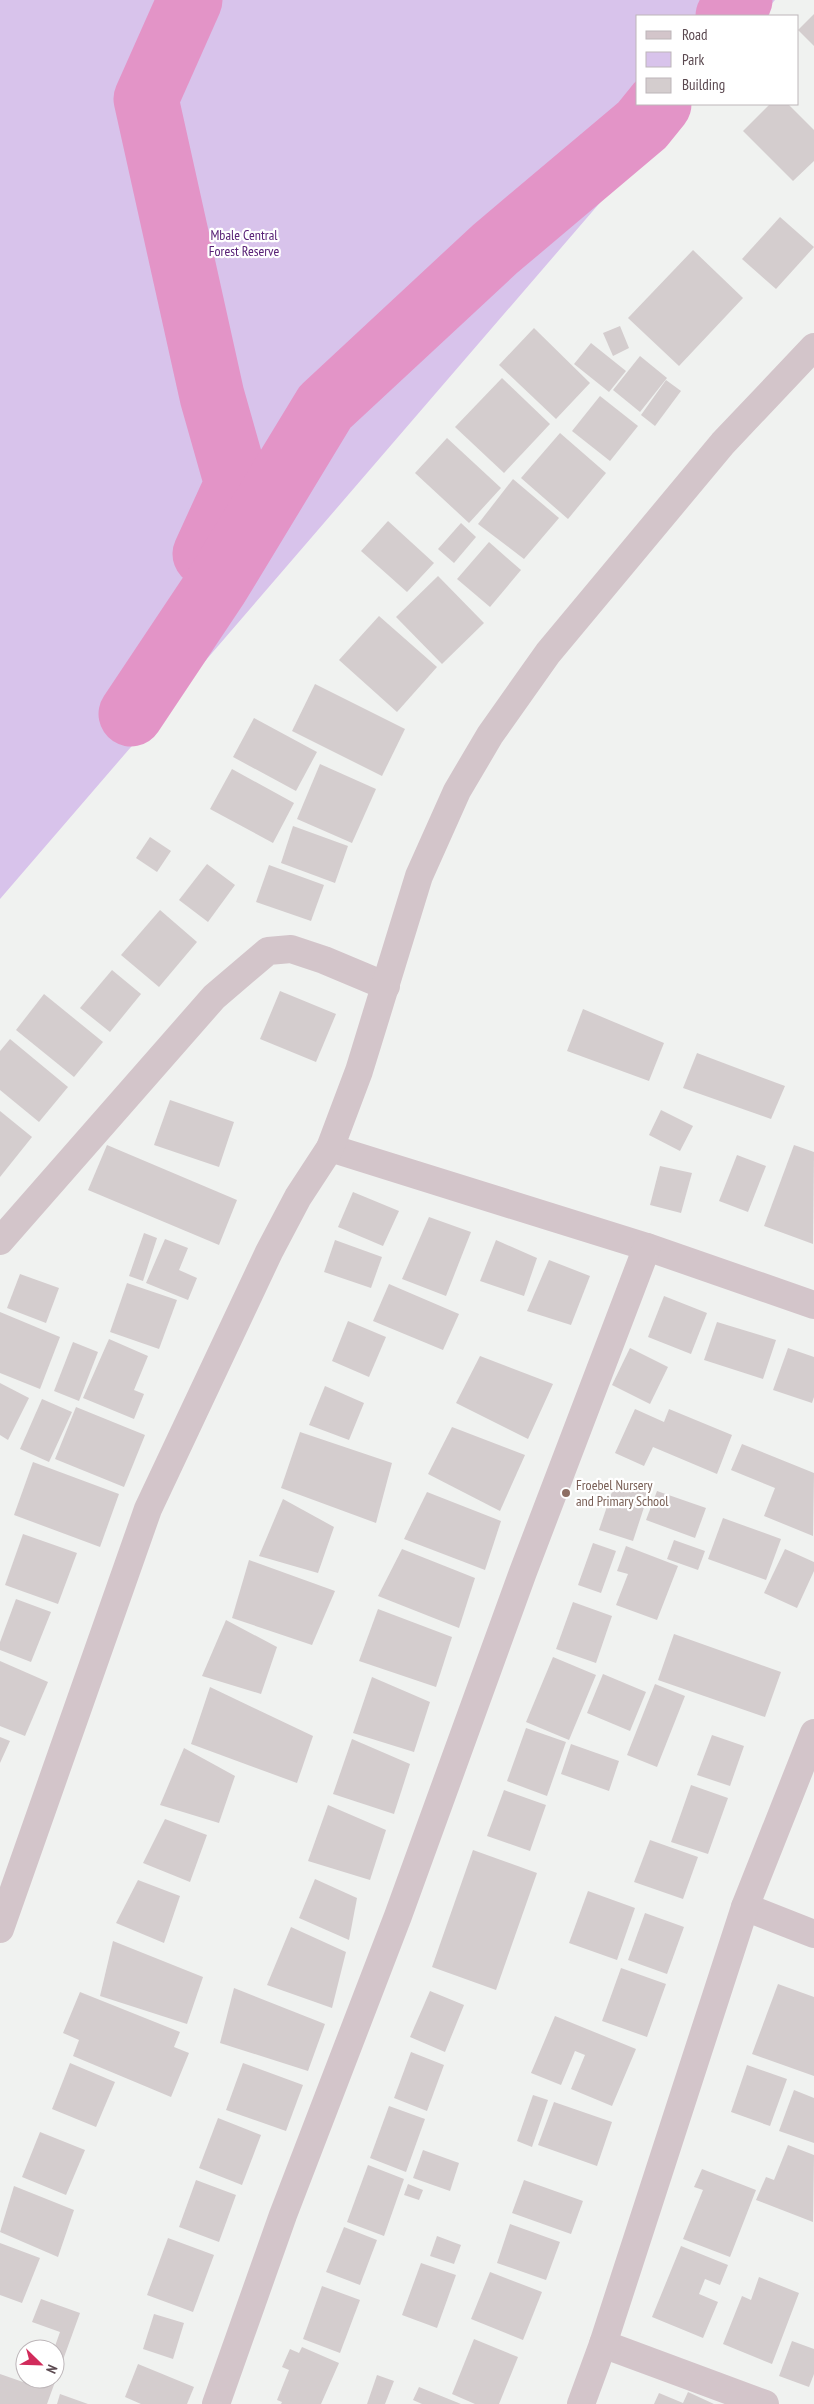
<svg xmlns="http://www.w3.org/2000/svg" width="814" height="2404" font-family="'PT Sans Narrow',sans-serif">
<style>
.green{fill:#d8c3eb}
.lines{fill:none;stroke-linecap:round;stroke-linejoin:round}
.river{stroke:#e394c7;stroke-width:65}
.building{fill:#d4cdce}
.street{stroke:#d3c5ca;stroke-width:28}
.education-dot{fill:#8d6e63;stroke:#fff;stroke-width:2}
.labels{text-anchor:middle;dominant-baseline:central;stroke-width:4.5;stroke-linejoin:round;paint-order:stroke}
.park-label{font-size:14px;fill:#582176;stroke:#fff}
.education-label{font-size:14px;fill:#785e54;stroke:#fff;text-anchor:start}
</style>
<rect width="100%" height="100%" fill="#f0f2f0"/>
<path class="green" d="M0,0H775L761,16H638V104H685L0,899Z"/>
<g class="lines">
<g class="river">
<path d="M190,0L146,99L212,396L237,484L205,554"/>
<path d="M728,16L740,0"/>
<path d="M131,714L217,585L325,407L495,249L642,125L659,104"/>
</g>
</g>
<g class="building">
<path d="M814,14V46L798,30Z"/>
<path d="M770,104H788L814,130V161L793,181L743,131Z"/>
<path d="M780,217L814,247L776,289L742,259Z"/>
<path d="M693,250L743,298L679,366L628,318Z"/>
<path d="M620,326L629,348L613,356L603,333Z"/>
<path d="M534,328L590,383L556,419L499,365Z"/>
<path d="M591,343L626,371L609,392L574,364Z"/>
<path d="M640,356L667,378L640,412L613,390Z"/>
<path d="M502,378L550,424L504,473L455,427Z"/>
<path d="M666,380L681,391L655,426L641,415Z"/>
<path d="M600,396L638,426L610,461L572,431Z"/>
<path d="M560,433L606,473L568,519L521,478Z"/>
<path d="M447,438L501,488L469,523L415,473Z"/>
<path d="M513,479L559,518L524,559L478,524Z"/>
<path d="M388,521L434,563L407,592L361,551Z"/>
<path d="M461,523L476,537L454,563L438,549Z"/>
<path d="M489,542L521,570L490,607L457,579Z"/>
<path d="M438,576L484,623L442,664L396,617Z"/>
<path d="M379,616L437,667L397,712L339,660Z"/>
<path d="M315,684L405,729L382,776L292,731Z"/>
<path d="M254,718L317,752L296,791L233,757Z"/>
<path d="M320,764L376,789L352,843L297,819Z"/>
<path d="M232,769L294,803L273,843L210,809Z"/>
<path d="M293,826L348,846L335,883L281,863Z"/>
<path d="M150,837L171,851L157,872L136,858Z"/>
<path d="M207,864L235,885L208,922L179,900Z"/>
<path d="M269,865L324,885L311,921L256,902Z"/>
<path d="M160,910L197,942L159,987L121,955Z"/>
<path d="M112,970L141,994L110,1032L80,1008Z"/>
<path d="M280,991L336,1014L316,1062L260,1039Z"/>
<path d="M44,994L103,1042L74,1077L16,1030Z"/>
<path d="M583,1009L664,1043L649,1081L567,1051Z"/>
<path d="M10,1039L68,1087L39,1122L0,1090V1051Z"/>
<path d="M697,1053L785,1086L771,1119L683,1088Z"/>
<path d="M170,1100L234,1122L219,1167L154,1145Z"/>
<path d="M661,1110L693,1126L680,1151L649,1135Z"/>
<path d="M0,1111L32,1137L0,1177Z"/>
<path d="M107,1145L237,1200L219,1245L88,1190Z"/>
<path d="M794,1145L814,1152L813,1244L764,1226Z"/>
<path d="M737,1155L766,1166L748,1212L719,1201Z"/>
<path d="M660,1166L692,1173L681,1213L650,1205Z"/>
<path d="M353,1192L399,1211L383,1246L338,1227Z"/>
<path d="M429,1217L471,1232L446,1296L402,1279Z"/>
<path d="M144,1233L157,1238L143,1281L129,1276Z"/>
<path d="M165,1239L188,1248L179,1270L197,1278L188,1300L146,1283Z"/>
<path d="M335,1240L382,1257L371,1288L324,1272Z"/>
<path d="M496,1240L537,1258L524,1296L480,1281Z"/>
<path d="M549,1260L590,1276L571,1325L527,1311Z"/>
<path d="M20,1274L59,1288L46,1323L7,1308Z"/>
<path d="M127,1283L177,1300L159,1349L110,1332Z"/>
<path d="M389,1284L459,1314L443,1350L373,1321Z"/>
<path d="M664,1296L707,1313L691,1354L648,1337Z"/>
<path d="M0,1312L60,1337L40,1389L0,1373Z"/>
<path d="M348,1321L386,1337L369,1377L332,1361Z"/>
<path d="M717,1322L776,1340L763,1379L704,1360Z"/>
<path d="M109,1339L148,1356L134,1390L144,1394L134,1419L83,1398Z"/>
<path d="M73,1342L98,1352L79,1401L54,1391Z"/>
<path d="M630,1348L668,1367L650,1404L612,1385Z"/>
<path d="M788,1348L814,1357V1397L812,1403L773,1390Z"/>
<path d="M480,1356L553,1384L528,1439L456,1403Z"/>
<path d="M0,1383L29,1398L8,1440L0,1435Z"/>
<path d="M325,1386L364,1403L349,1440L309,1425Z"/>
<path d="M42,1399L72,1412L49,1462L20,1449Z"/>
<path d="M76,1407L145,1435L124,1487L55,1459Z"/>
<path d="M635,1409L664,1422L669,1409L732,1435L717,1474L653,1447L644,1466L615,1453Z"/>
<path d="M452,1427L525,1455L500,1511L428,1474Z"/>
<path d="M300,1432L392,1463L376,1523L281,1488Z"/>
<path d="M742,1444L814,1473L813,1536L764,1516L775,1488L731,1470Z"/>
<path d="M33,1462L119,1494L100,1547L14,1515Z"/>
<path d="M616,1480L649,1492L633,1541L599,1530Z"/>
<path d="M657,1491L706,1508L695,1538L646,1520Z"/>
<path d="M427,1492L501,1521L485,1570L404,1539Z"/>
<path d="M283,1499L334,1527L318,1573L259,1556Z"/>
<path d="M723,1518L781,1539L766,1580L708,1559Z"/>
<path d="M23,1534L77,1553L58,1604L5,1585Z"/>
<path d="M674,1540L705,1551L698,1570L667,1559Z"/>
<path d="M593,1543L616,1551L601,1593L578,1585Z"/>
<path d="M626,1546L678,1566L657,1620L616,1605L628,1574L617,1571Z"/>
<path d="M402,1549L475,1578L459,1628L378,1596Z"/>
<path d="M785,1549L814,1562V1571L797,1608L764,1593Z"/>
<path d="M249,1560L335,1591L312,1645L232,1618Z"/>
<path d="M16,1599L51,1612L31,1662L0,1650V1642Z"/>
<path d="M573,1602L612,1616L596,1663L556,1649Z"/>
<path d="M378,1609L452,1637L436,1687L359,1661Z"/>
<path d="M226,1620L277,1647L261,1694L202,1676Z"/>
<path d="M674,1634L781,1672L765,1717L658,1680Z"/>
<path d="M553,1657L596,1675L569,1740L526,1722Z"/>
<path d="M0,1661L48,1682L25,1736L0,1726Z"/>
<path d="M603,1674L646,1692L630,1731L587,1713Z"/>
<path d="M372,1677L430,1702L414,1752L353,1733Z"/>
<path d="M655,1684L685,1696L657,1767L627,1755Z"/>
<path d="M210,1687L313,1736L297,1783L191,1744Z"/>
<path d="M526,1728L566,1742L547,1796L507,1781Z"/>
<path d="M712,1735L744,1746L730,1786L697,1775Z"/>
<path d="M0,1737L10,1741L0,1763Z"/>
<path d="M352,1739L410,1764L394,1814L333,1794Z"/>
<path d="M571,1744L619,1761L609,1791L561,1774Z"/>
<path d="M184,1748L235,1776L219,1823L160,1805Z"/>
<path d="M691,1785L728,1798L708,1854L671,1842Z"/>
<path d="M504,1790L546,1805L530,1851L487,1836Z"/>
<path d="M328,1805L386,1830L370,1880L308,1861Z"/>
<path d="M165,1819L207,1835L190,1882L143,1863Z"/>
<path d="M650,1840L698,1857L683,1899L634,1882Z"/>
<path d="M473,1850L537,1873L496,1990L432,1967Z"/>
<path d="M315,1879L357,1898L349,1940L299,1918Z"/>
<path d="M138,1880L180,1896L164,1943L116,1923Z"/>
<path d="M588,1891L635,1908L617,1960L569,1943Z"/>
<path d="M645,1913L684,1927L667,1974L628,1960Z"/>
<path d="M291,1927L346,1952L332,2008L267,1985Z"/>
<path d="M113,1941L203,1977L187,2024L100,1996Z"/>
<path d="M621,1968L666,1984L647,2037L602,2021Z"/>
<path d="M778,1984L814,1997V2076L752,2054Z"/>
<path d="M234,1988L325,2024L308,2071L220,2043Z"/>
<path d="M430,1991L464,2005L445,2052L410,2037Z"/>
<path d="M80,1992L180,2032L174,2047L189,2053L171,2097L73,2056L79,2040L63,2033Z"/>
<path d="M555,2016L636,2049L612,2106L571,2089L585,2055L575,2051L561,2085L531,2073Z"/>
<path d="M411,2052L444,2065L427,2111L394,2098Z"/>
<path d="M70,2063L115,2082L96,2127L52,2109Z"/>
<path d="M243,2063L303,2085L286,2131L226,2110Z"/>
<path d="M747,2065L787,2079L770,2126L731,2112Z"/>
<path d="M794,2090L814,2098V2143L779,2131Z"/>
<path d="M533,2095L548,2100L532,2147L517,2141Z"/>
<path d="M554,2102L612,2122L597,2166L538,2145Z"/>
<path d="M389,2106L425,2119L406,2172L370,2158Z"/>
<path d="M218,2118L261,2135L242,2185L199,2168Z"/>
<path d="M40,2132L85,2150L66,2195L22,2177Z"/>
<path d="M788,2145L814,2155L813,2222L756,2200L766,2177L774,2180Z"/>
<path d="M423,2150L459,2163L450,2191L413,2178Z"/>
<path d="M368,2165L404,2179L384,2236L347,2222Z"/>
<path d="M702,2169L756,2190L730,2257L683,2239L703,2190L694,2187Z"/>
<path d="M196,2180L236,2195L219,2242L179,2227Z"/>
<path d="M524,2180L583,2201L571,2234L512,2213Z"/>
<path d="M408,2184L423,2190L419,2200L404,2195Z"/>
<path d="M14,2186L74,2210L58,2257L0,2232Z"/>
<path d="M510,2224L560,2242L546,2280L497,2263Z"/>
<path d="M344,2227L377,2240L360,2285L326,2272Z"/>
<path d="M437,2236L461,2245L454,2264L430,2256Z"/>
<path d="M168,2238L214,2255L193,2312L147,2295Z"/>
<path d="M0,2243L40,2258L22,2303L0,2295Z"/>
<path d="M681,2246L728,2265L720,2285L705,2279L699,2294L718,2302L703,2338L652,2317Z"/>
<path d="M421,2263L456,2275L437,2328L402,2315Z"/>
<path d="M490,2272L542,2292L523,2340L471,2319Z"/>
<path d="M759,2277L799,2293L772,2364L723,2344L742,2296L751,2300Z"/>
<path d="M322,2286L360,2300L340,2353L303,2339Z"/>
<path d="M41,2299L80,2313L47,2404H0V2374L23,2382L24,2379H55L54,2349L60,2332L32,2322Z"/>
<path d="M154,2314L184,2323L173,2359L143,2349Z"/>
<path d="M474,2339L518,2357L499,2404H475L452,2394Z"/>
<path d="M792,2341L814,2349V2374L809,2387L779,2376Z"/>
<path d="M302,2347L339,2363L321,2404H281L282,2402L277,2400L289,2370L282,2367L290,2349L299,2353Z"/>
<path d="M138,2364L194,2387L187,2404H141L125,2397Z"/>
<path d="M377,2375L394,2381L385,2404H367Z"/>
<path d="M419,2387L461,2404H422L413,2400Z"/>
<path d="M688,2392L714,2404H654L659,2393L683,2403Z"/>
<path d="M60,2394L88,2404H57Z"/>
</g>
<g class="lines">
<g class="street">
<path d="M330,1148L647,1247L814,1305"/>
<path d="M0,1241L214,997L268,951L291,949L324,960L386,986"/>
<path d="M745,1907L814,1934"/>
<path d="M0,1929L148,1509L269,1252L298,1197L330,1148L359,1071L419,876L457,791L490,735L548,653L723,443L814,347"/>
<path d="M603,2344L765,2404"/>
<path d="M216,2404L283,2215L398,1916L523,1572L647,1247"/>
<path d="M581,2404L603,2344L745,1907L814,1733"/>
</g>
</g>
<circle class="education-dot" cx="566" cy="1493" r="5"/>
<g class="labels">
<g class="park-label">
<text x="244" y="235">Mbale Central<tspan x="244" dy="16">Forest Reserve</tspan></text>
</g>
<g class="education-label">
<text x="576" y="1485">Froebel Nursery<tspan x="576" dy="16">and Primary School</tspan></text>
</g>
</g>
<rect x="636" y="15" width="162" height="90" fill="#ffffff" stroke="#bdb6b9"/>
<rect x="646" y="31" width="25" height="8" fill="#d3c5ca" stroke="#bdb6b9"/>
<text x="682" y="40" font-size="15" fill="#5b4950">Road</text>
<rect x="646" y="52" width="25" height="15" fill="#d8c3eb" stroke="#bdb6b9"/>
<text x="682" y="65" font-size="15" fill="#5b4950">Park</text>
<rect x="646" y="78" width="25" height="15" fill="#d4cdce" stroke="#bdb6b9"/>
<text x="682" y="90" font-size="15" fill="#5b4950">Building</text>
<g transform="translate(40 2364) rotate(113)"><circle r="24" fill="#ffffff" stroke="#bdb6b9"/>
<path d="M0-4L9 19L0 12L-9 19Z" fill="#d12b5b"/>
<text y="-8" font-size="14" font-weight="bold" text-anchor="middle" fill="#5b4950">N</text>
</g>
</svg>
